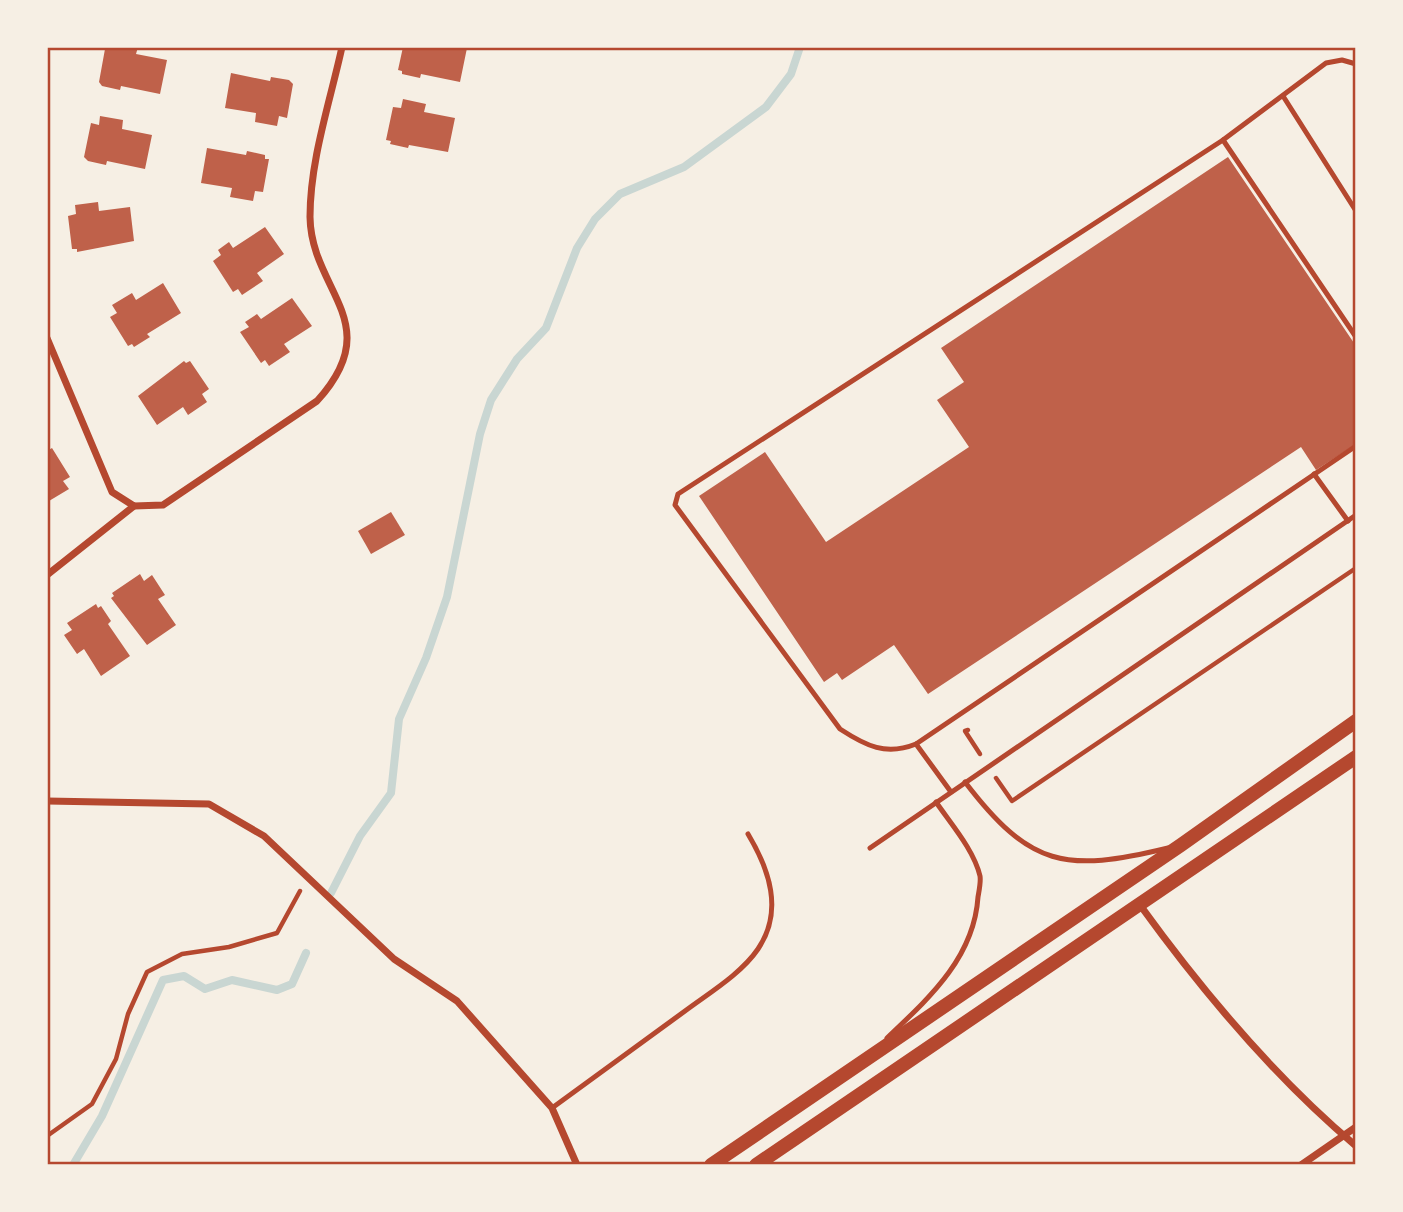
<svg xmlns="http://www.w3.org/2000/svg" width="1403" height="1212" font-family="'Sofia Sans Condensed',sans-serif">
<style>
.lines{fill:none;stroke-linecap:round;stroke-linejoin:round}
.stream{stroke:#c9d6d2;stroke-width:8}
.building{fill:#bf614a}
.path{stroke:#b5482f;stroke-width:4.5}
.service{stroke:#b5482f;stroke-width:5}
.minor{stroke:#b5482f;stroke-width:7}
.secondary{stroke:#b5482f;stroke-width:14}
.neatline{fill:none;stroke:#b5482f;stroke-width:2.5}
</style>
<rect width="100%" height="100%" fill="#f6efe4"/>
<g class="lines">
<g class="stream">
<path d="M331,893L360,836L391,793L399,719L426,658L447,597L480,434L491,400L517,359L546,328L577,248L595,219L620,194L684,167L766,107L791,74L800,47"/>
<path d="M73,1165L102,1116L163,980L184,976L205,989L232,980L277,990L292,984L306,953"/>
</g>
</g>
<g class="building">
<path d="M114,47H138L136,54L167,60L160,94L121,86L120,90L102,86L99,82L105,49L113,50Z"/>
<path d="M403,47L467,48L460,82L421,74L420,78L402,74V71L398,70Z"/>
<path d="M231,73L270,81L271,77L289,80L293,84L287,118L279,116L277,126L255,122L256,113L225,108Z"/>
<path d="M403,99L426,104L424,112L455,118L448,152L409,145L408,148L390,144L391,141L386,140L393,107L401,108Z"/>
<path d="M100,116L123,120L122,129L152,135L145,169L107,161L106,165L88,161L84,157L91,123L99,125Z"/>
<path d="M207,148L246,155L247,151L265,155V159H269L263,192L255,191L253,201L230,197L232,188L201,183Z"/>
<path d="M1228,157L1356,346V444L1316,470L1301,447L928,694L894,645L842,680L837,673L824,682L699,496L765,452L826,542L969,447L937,400L964,382L941,348Z"/>
<path d="M98,202L99,211L130,207L134,241L77,252V249H72L68,216L76,214L75,205Z"/>
<path d="M265,227L284,254L257,273L263,281L242,295L238,289L233,292L213,261L221,255L218,250L229,242L233,248Z"/>
<path d="M163,283L181,313L147,334L150,337L134,347L132,344L128,346L110,317L117,313L112,305L132,293L136,300Z"/>
<path d="M292,298L312,326L284,344L290,352L269,366L265,360L261,363L240,332L249,327L245,322L257,314L261,319Z"/>
<path d="M184,361L186,363L190,361L209,389L202,394L207,402L188,415L183,407L157,425L138,396Z"/>
<path d="M52,448L70,477L63,481L69,489L49,501L47,451Z"/>
<path d="M391,512L405,535L371,554L358,531Z"/>
<path d="M140,574L144,581L152,575L165,595L158,599L176,625L147,645L111,598L114,596L112,593Z"/>
<path d="M96,604L98,608L101,606L111,621L108,624L130,656L101,676L84,649L77,654L64,635L72,630L67,623Z"/>
</g>
<g class="lines">
<g class="path">
<path d="M968,730L965,731L980,754"/>
<path d="M996,778L1012,801L1356,568"/>
<path d="M47,1136L92,1104L116,1059L128,1014L147,972L182,954L229,947L277,933L300,891"/>
</g>
<g class="service">
<path d="M1356,64L1342,60L1326,63L1223,140L678,494L675,505L840,729C866,746 886,756 916,744L1356,446"/>
<path d="M1283,96L1356,211"/>
<path d="M1223,140L1356,337"/>
<path d="M1314,474L1348,521"/>
<path d="M916,744L951,792"/>
<path d="M965,782C1030,867 1065,873 1168,848"/>
<path d="M870,848L1356,515"/>
<path d="M887,1038C929,998 974,958 978,897C979,891 981,882 980,876C974,850 951,824 936,802"/>
<path d="M552,1108C596,1076 641,1043 685,1011C709,993 741,974 758,949C784,911 769,869 748,834"/>
</g>
<g class="minor">
<path d="M47,338L112,492L134,506L163,505L317,401C388,323 311,291 310,217C310,160 330,102 342,47"/>
<path d="M47,575L134,506"/>
<path d="M47,801L209,804L264,836L394,959L457,1001L552,1108L577,1165"/>
<path d="M1140,905C1203,992 1273,1076 1356,1146"/>
<path d="M1301,1165L1356,1127"/>
</g>
<g class="secondary">
<path d="M711,1165L1181,845L1356,721"/>
<path d="M756,1165L1356,757"/>
</g>
</g>
<rect width="1403" height="1212" fill="none" stroke="#f6efe4" stroke-width="98"/>
<rect x="49" y="49" width="1305" height="1114" class="neatline"/>
</svg>
